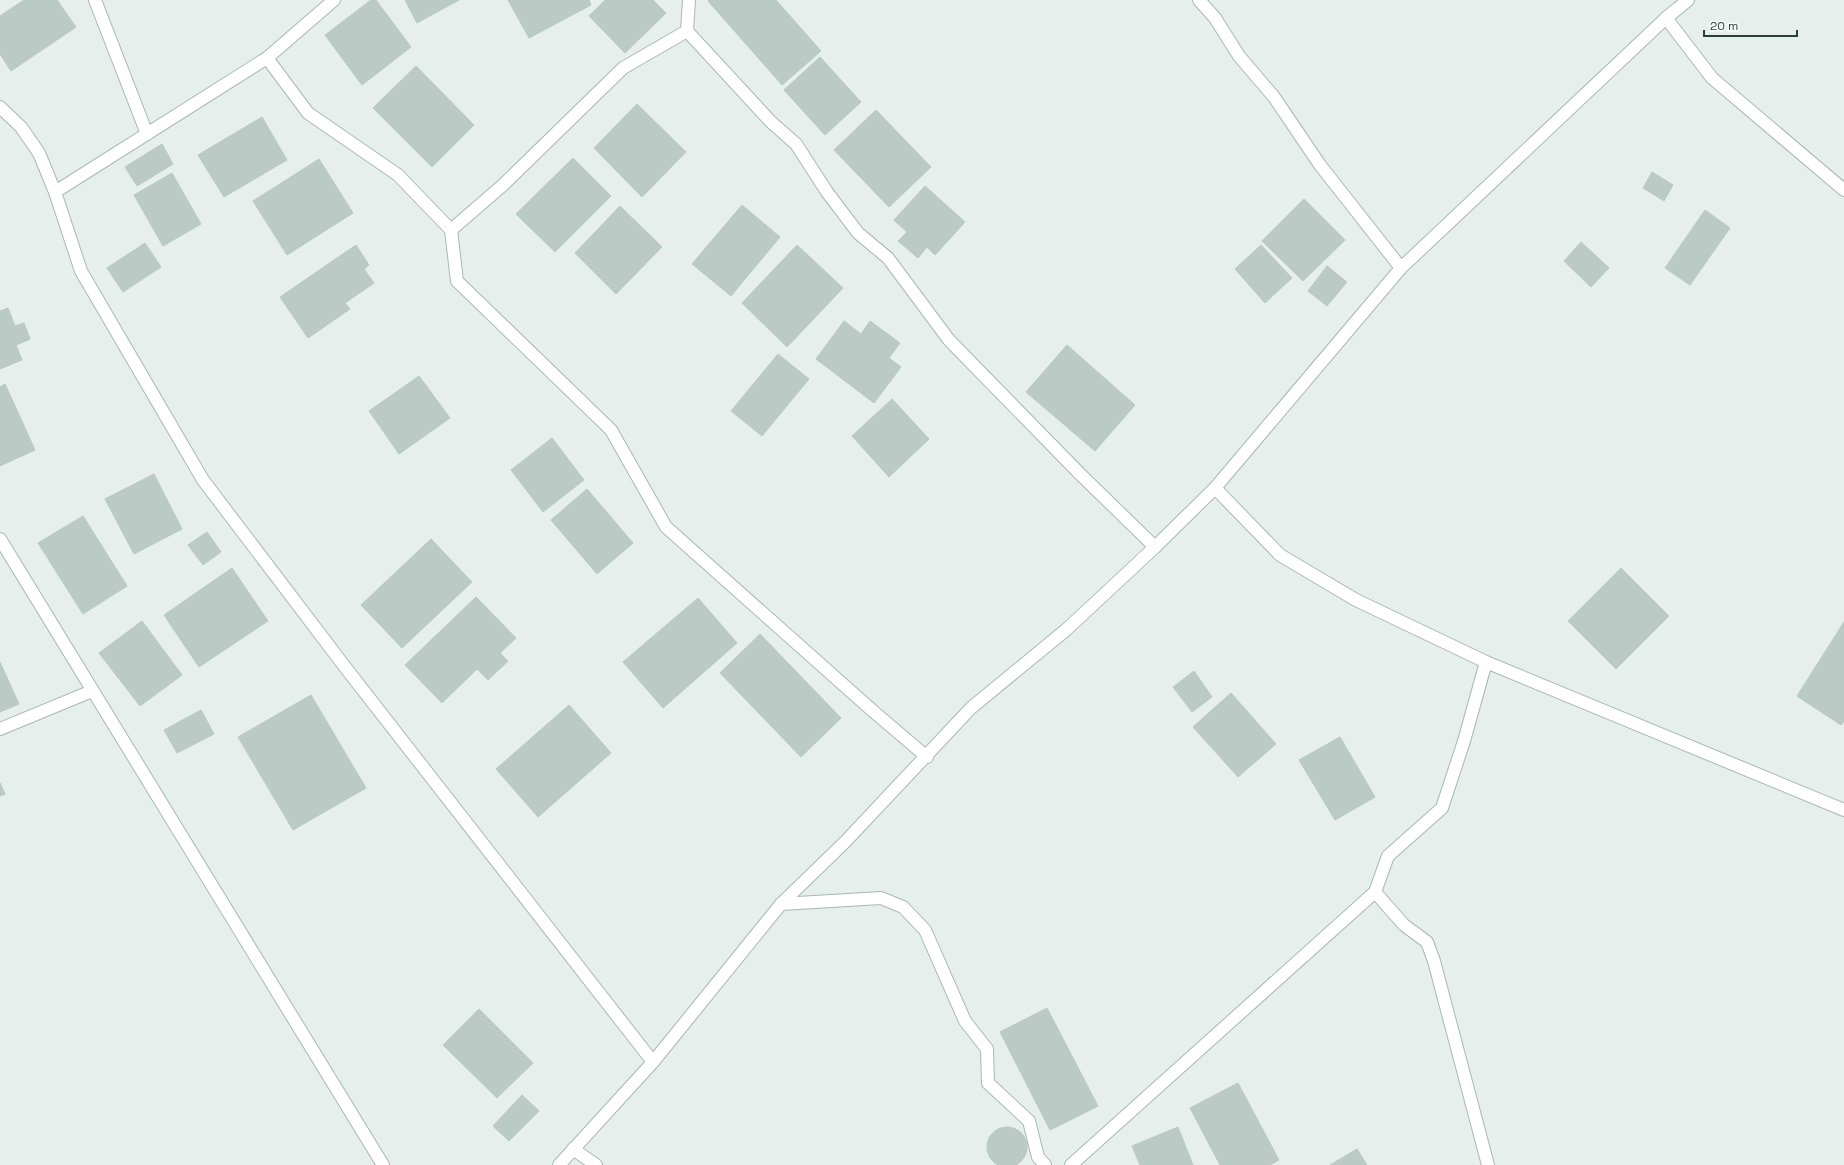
<svg xmlns="http://www.w3.org/2000/svg" width="1844" height="1165" font-family="'Space Grotesk',sans-serif">
<style>
.building{fill:#bbcac4;stroke:#b8c9c2}
.lines{fill:none;stroke-linecap:round;stroke-linejoin:round}
.minor-casing{stroke:#a8b8b2;stroke-width:14}
.minor{stroke:#fff;stroke-width:12}
</style>
<rect width="100%" height="100%" fill="#e6efeb"/>
<g class="building">
<path d="M24,0H57L76,27L11,71L0,54V16Z"/>
<path d="M371,0H376L411,47L362,85L325,35Z"/>
<path d="M405,0H459L417,23Z"/>
<path d="M508,0H589L591,5L529,38Z"/>
<path d="M605,0H653L666,13L625,53L589,16Z"/>
<path d="M709,0H776L821,51L782,85L708,1Z"/>
<path d="M820,57L861,102L825,135L784,90Z"/>
<path d="M416,66L474,125L432,167L373,108Z"/>
<path d="M637,104L686,152L642,197L594,148Z"/>
<path d="M876,110L931,167L889,207L834,150Z"/>
<path d="M262,117L287,160L224,197L198,155Z"/>
<path d="M162,144L173,164L137,186L125,167Z"/>
<path d="M573,158L611,196L555,252L516,214Z"/>
<path d="M319,159L353,213L287,255L253,201Z"/>
<path d="M1652,172L1673,185L1664,201L1643,188Z"/>
<path d="M172,173L201,224L163,246L134,195Z"/>
<path d="M925,186L965,222L935,255L927,247L918,258L898,241L907,232L894,220Z"/>
<path d="M1304,199L1345,240L1303,281L1262,241Z"/>
<path d="M742,205L780,237L731,296L692,264Z"/>
<path d="M620,206L662,247L616,294L575,253Z"/>
<path d="M1705,210L1730,228L1690,285L1665,268Z"/>
<path d="M1581,242L1609,268L1591,287L1564,261Z"/>
<path d="M145,243L161,267L123,292L107,268Z"/>
<path d="M356,245L369,265L364,269L374,283L345,303L350,309L308,338L280,297Z"/>
<path d="M797,245L843,288L787,347L742,303Z"/>
<path d="M1261,245L1292,278L1265,303L1235,269Z"/>
<path d="M1327,266L1347,282L1327,306L1308,291Z"/>
<path d="M8,308L15,326L24,323L30,339L16,345L22,360L0,369V311Z"/>
<path d="M844,321L861,334L870,321L900,343L889,358L901,367L874,403L816,359Z"/>
<path d="M1067,345L1135,405L1095,451L1026,392Z"/>
<path d="M778,354L809,379L762,436L731,411Z"/>
<path d="M419,376L450,418L399,454L369,411Z"/>
<path d="M5,384L35,450L0,466V387Z"/>
<path d="M892,399L929,439L889,477L852,436Z"/>
<path d="M552,438L584,480L543,512L511,470Z"/>
<path d="M154,474L182,529L134,554L105,499Z"/>
<path d="M587,489L633,543L597,574L551,520Z"/>
<path d="M83,516L127,586L83,614L38,543Z"/>
<path d="M207,532L221,552L203,565L188,545Z"/>
<path d="M431,539L472,582L402,648L361,605Z"/>
<path d="M232,568L268,621L199,667L164,615Z"/>
<path d="M1621,568L1669,616L1616,669L1568,621Z"/>
<path d="M476,597L516,638L500,653L508,661L488,680L477,669L442,703L405,665Z"/>
<path d="M698,598L737,643L663,708L623,662Z"/>
<path d="M142,621L182,675L140,706L99,653Z"/>
<path d="M1844,622V721L1841,725L1797,696Z"/>
<path d="M760,634L841,718L801,757L720,673Z"/>
<path d="M0,662L19,704L0,712Z"/>
<path d="M1194,671L1212,697L1192,712L1173,687Z"/>
<path d="M1231,693L1276,744L1238,777L1193,727Z"/>
<path d="M311,695L366,788L293,830L238,737Z"/>
<path d="M569,705L611,753L538,817L496,769Z"/>
<path d="M201,710L214,734L177,753L164,730Z"/>
<path d="M1340,737L1375,797L1335,820L1299,760Z"/>
<path d="M0,783L5,794L0,796Z"/>
<path d="M1047,1008L1098,1106L1050,1130L1000,1032Z"/>
<path d="M479,1009L533,1063L497,1098L443,1045Z"/>
<path d="M1238,1083L1279,1160L1270,1165H1220L1190,1108Z"/>
<path d="M522,1095L539,1111L509,1141L493,1126Z"/>
<circle cx="1007" cy="1147" r="20"/>
<path d="M1178,1127L1193,1165H1140L1132,1146Z"/>
<path d="M1357,1149L1367,1165H1330Z"/>
</g>
<g class="lines">
<defs>
<g id="minor">
<path d="M95,0L147,134"/>
<path d="M689,0L687,31L771,122L796,144L827,192L858,233L888,258L949,340L1080,474L1155,547"/>
<path d="M1199,0L1215,18L1239,56L1274,97L1320,165L1401,268"/>
<path d="M1666,18L1712,78L1844,190"/>
<path d="M267,58L308,113L398,175L451,230L457,281L611,430L666,527L874,712L927,757"/>
<path d="M0,107L21,127L39,153L55,192L81,271L203,480L345,667L653,1062"/>
<path d="M55,192L267,58L334,0"/>
<path d="M451,230L503,185L623,68L687,31"/>
<path d="M1215,488L1280,555L1356,600L1486,662L1844,810"/>
<path d="M0,539L383,1165"/>
<path d="M0,729L92,691"/>
<path d="M1375,892L1404,925L1427,942L1434,961L1488,1165"/>
<path d="M781,904L881,898L903,907L925,930L965,1021L987,1049L988,1083L1029,1121L1038,1157L1045,1165"/>
<path d="M573,1149L596,1165"/>
<path d="M559,1165L653,1062L781,904L845,842L971,708L1067,629L1155,547L1215,488L1401,268L1666,18L1688,0"/>
<path d="M1071,1165L1375,892L1388,856L1442,808L1464,741L1486,662"/>
</g>
</defs>
<use href="#minor" class="minor-casing"/>
<use href="#minor" class="minor"/>
</g>
<path d="M1704 30v6h93v-6" fill="none" stroke="#24423a" stroke-width="2"/>
<text x="1710" y="30" font-size="12" fill="#24423a" stroke="#f7fbf9" stroke-width="3" paint-order="stroke">20 m</text>
</svg>
